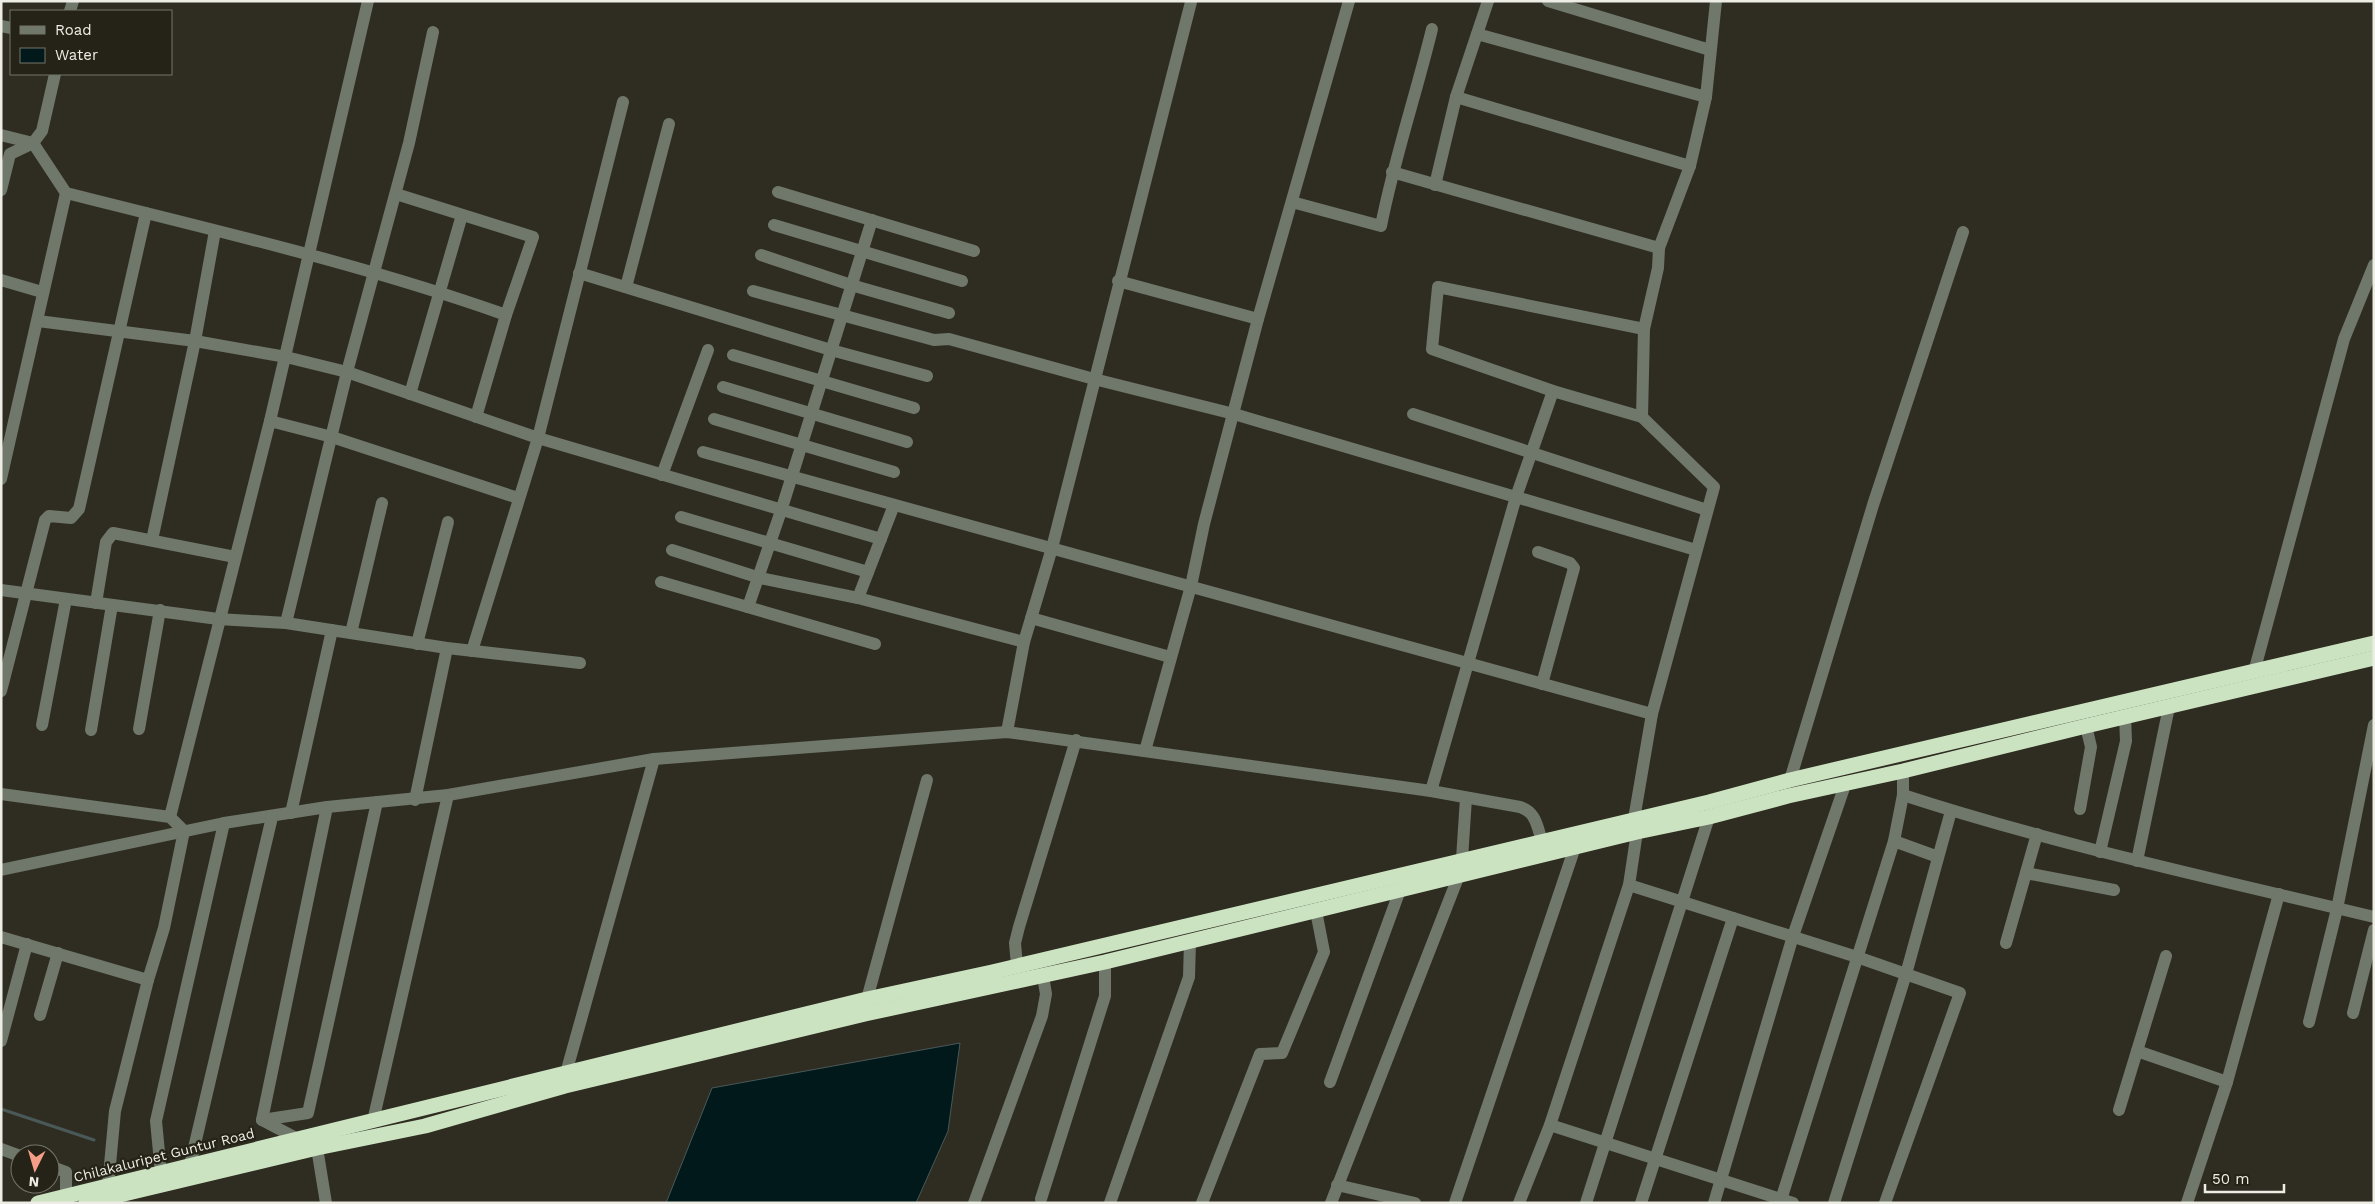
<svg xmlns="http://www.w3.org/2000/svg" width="2375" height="1204" font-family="'Work Sans',sans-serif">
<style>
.water{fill:#02191b;stroke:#495958}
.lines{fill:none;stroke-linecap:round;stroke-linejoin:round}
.stream{stroke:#495958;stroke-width:3}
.minor{stroke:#6f786b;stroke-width:12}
.highway{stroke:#cce3c2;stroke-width:15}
.labels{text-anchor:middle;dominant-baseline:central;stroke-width:4.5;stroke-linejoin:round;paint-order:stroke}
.street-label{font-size:14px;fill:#eeede5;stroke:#252317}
</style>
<rect width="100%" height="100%" fill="#2f2d21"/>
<path class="water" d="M960,1043L948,1131L916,1203H666L712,1088Z"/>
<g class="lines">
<path class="stream" d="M1,1109L94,1140"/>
<g class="minor">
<path d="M1548,1L1710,50"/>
<path d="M70,11L73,1"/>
<path d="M1,26L11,28"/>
<path d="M1477,34L1706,97"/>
<path d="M1456,97L1690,166"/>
<path d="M1,135L33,143L66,193C213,230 362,264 506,315"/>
<path d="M1392,172L1659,248"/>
<path d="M1435,185L1456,97L1488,1"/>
<path d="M1,190L10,154L33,143L42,131L55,74"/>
<path d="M778,192L974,251"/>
<path d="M396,194L533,237L506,315L476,417"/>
<path d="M1292,202L1381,226C1394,159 1416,95 1432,29"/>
<path d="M774,225L962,281"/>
<path d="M761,255L851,285L949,313"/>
<path d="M579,273L831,350L927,376"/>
<path d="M1,280L42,292"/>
<path d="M1118,281L1258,319"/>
<path d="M626,287L669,124"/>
<path d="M753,291L934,340L949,339L1094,379L1234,414L1696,550"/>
<path d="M38,321L195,341L286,357L347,372L538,438L881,539"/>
<path d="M733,355L914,408"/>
<path d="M723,387L907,442"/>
<path d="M410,394L462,215"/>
<path d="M1413,414L1707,510"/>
<path d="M1642,417L1553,391L1432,349L1438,287L1644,329"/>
<path d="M714,419L894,472"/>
<path d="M270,421L332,437L518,498"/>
<path d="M703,452L1652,714"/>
<path d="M662,475L708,350"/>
<path d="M1,479L66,193"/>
<path d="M681,517L868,572"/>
<path d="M152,540L195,341L215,231"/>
<path d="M672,550L760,578L858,598L1024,642"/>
<path d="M1538,552L1570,563L1574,568L1542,684"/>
<path d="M661,582L875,644"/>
<path d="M1,590L218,619L286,623L447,648L580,663"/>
<path d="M858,598L894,505"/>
<path d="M96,603L106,542L113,533L235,557"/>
<path d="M748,607L781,511L872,220"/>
<path d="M1031,618L1170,657"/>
<path d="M286,623L347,372L409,143L433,32"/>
<path d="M351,633L382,503"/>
<path d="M417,644L448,522"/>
<path d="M472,651L538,438L623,102"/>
<path d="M2254,672L2344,339L2374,265"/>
<path d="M1,691L45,520L49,516L71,518L79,509L146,213"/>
<path d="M42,725L66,599"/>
<path d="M139,729L160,610"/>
<path d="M91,730L112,605"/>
<path d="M1007,732L1024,642L1052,548L1191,2"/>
<path d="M1145,751L1191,586L1204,524L1258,319L1349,1"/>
<path d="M1790,780L1873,505L1963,232"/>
<path d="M1431,791L1516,497L1553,391"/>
<path d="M1,794L170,817L184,831L164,928L148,980L115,1111L108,1186"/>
<path d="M1903,795C2057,845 2216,879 2374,917"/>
<path d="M415,800L447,648"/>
<path d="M2080,809L2091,747L2086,726"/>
<path d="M291,813L332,630"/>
<path d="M170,817L270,421L368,1"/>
<path d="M1634,819L1652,714L1714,487L1642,417L1644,329L1658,268L1659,248L1690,166L1706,97L1716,1"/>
<path d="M1894,841L1938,857"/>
<path d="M2100,852L2126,741L2125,716"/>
<path d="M1462,859L1466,798"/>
<path d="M2137,861L2169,707"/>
<path d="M1,870L224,823L327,807L448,795L654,759L1007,732L1431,791L1520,807C1536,812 1537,826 1542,841"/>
<path d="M2026,873L2114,890"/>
<path d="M1629,885L1857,957L1960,993L1885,1203"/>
<path d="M1,937L148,980"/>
<path d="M2006,943L2037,834"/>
<path d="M1017,966L1015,943L1019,927L1076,740"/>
<path d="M867,999L927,780"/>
<path d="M2353,1013L2374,930"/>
<path d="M40,1015L58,953"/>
<path d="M2309,1022L2337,909L2374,725"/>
<path d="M1,1041L27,944"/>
<path d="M2137,1051L2227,1082"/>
<path d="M566,1073L654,759"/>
<path d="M1330,1082L1400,890"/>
<path d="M2119,1110L2166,956"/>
<path d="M262,1120L308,1113L377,802"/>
<path d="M373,1121L448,795"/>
<path d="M1550,1125L1793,1203"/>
<path d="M298,1139L262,1120L327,807"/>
<path d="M317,1148L326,1203"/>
<path d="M1,1149L20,1156"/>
<path d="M190,1165L272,817"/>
<path d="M50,1166L66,1172V1196"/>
<path d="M161,1173L156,1121L224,823"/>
<path d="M1337,1185L1415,1203"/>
<path d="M1041,1199L1105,996V962"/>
<path d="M974,1203L1042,1016L1046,994L1043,976"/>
<path d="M1110,1203L1189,977L1190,942"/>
<path d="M1202,1203L1260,1054L1282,1053L1324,952L1316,911"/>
<path d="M1331,1203L1459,875"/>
<path d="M1455,1203L1575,847"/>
<path d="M1519,1203L1550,1125L1629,885L1637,832"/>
<path d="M1586,1203L1709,817"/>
<path d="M1641,1203L1733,918"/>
<path d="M1714,1203L1793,936L1846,782"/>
<path d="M1780,1203L1894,841L1903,795V771"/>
<path d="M1834,1203L1906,974L1951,811"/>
<path d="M2187,1203L2227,1082L2279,894"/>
</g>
<g class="highway">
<path d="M38,1203L867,999L992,972L1709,802L1790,780L2374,643"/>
<path d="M86,1203L317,1148L425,1126L565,1086L699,1054L865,1014L1105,962L1637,832L1709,817L1788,796L1903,771L2086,726L2374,658"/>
</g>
</g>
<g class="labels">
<g class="street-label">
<text transform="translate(164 1155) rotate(-14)">Chilakaluripet Guntur Road</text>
</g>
</g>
<rect width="2375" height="1204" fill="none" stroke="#eeede5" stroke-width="5"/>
<rect x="10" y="10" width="162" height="65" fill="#252317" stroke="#757469"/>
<rect x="20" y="26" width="25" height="8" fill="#6f786b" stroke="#757469"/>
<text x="55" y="35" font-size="15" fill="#eeede5">Road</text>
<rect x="20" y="48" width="25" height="15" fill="#02191b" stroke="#757469"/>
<text x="55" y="60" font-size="15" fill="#eeede5">Water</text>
<g transform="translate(35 1169) rotate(185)"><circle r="24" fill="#252317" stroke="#757469"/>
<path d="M0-4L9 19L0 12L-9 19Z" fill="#f49e87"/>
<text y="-8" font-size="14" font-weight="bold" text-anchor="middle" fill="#eeede5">N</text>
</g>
<path d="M2205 1184v8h79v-8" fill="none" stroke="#eeede5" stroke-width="2.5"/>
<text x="2212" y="1184" font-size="15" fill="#eeede5" stroke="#252317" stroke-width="4" paint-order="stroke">50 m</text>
</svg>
